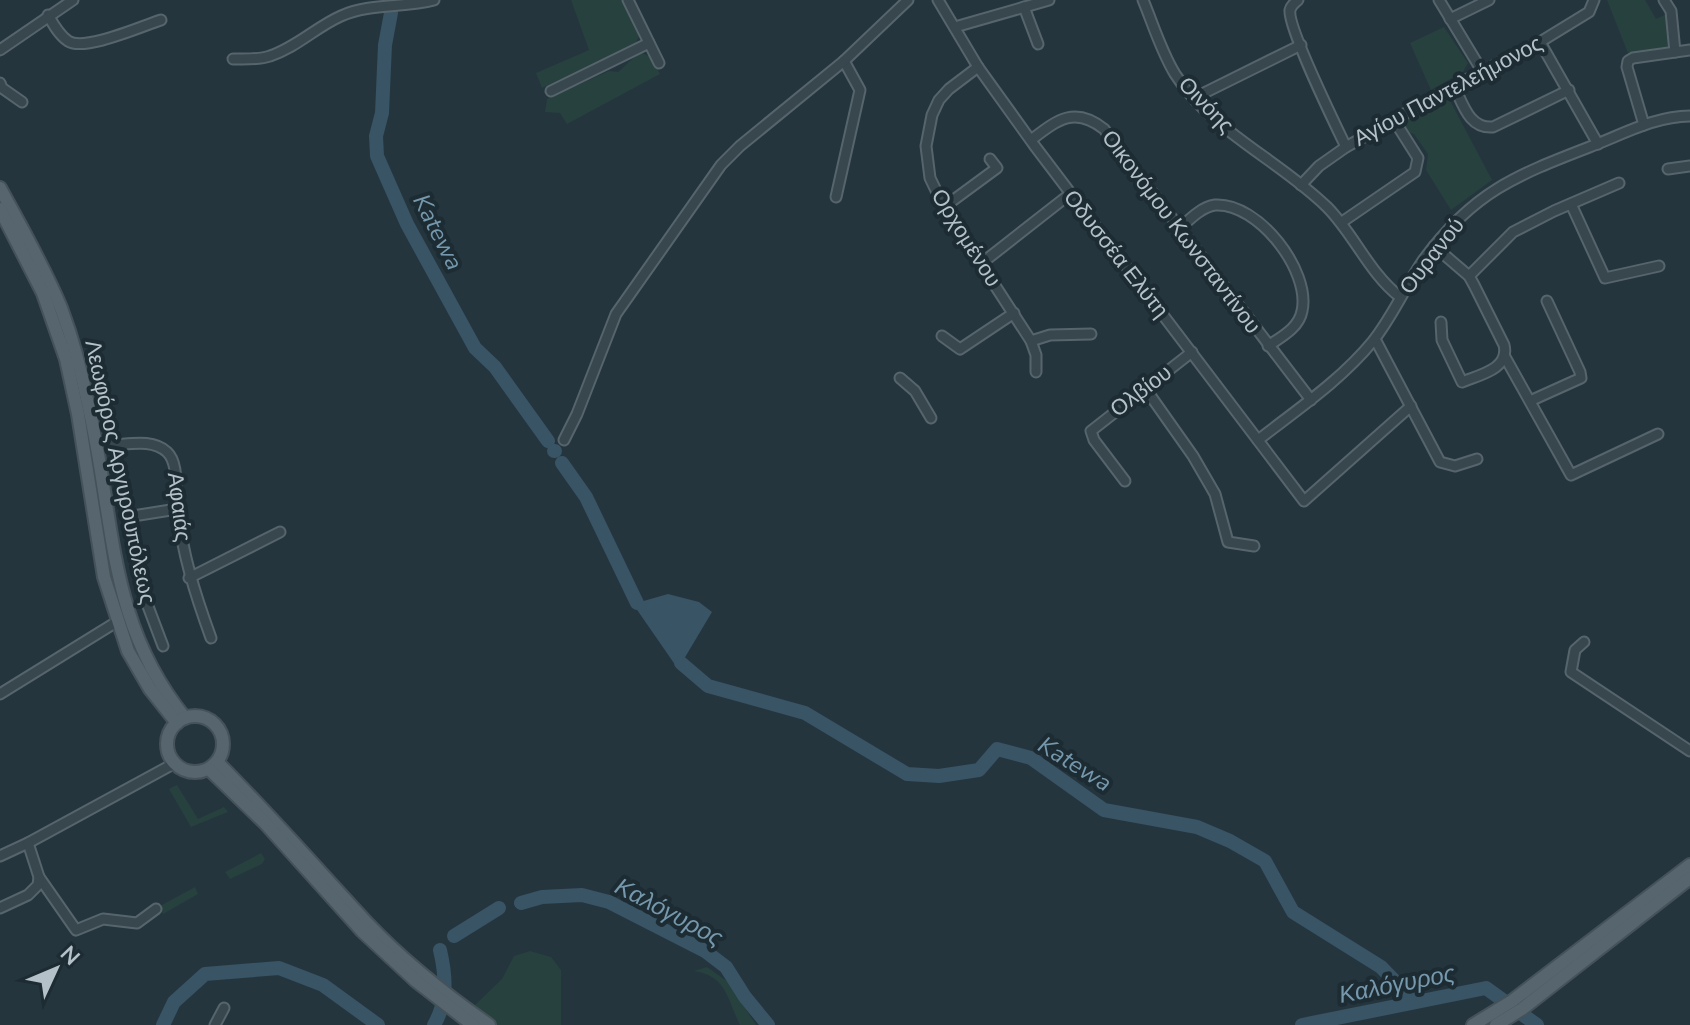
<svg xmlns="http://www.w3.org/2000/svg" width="1690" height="1025" font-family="'Nunito Sans',sans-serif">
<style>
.green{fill:#27413e}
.water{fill:#385465}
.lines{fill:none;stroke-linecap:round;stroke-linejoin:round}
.river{stroke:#385465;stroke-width:14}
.minor-casing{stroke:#56646c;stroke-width:13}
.major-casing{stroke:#45525a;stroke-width:16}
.minor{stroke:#38464e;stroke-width:9}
.major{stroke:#56656e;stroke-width:12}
.labels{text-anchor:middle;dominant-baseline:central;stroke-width:8;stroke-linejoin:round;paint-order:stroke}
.street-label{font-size:22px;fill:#b5c1c9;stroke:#1d2b33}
.water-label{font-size:24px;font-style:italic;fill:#7598ac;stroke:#1d2b33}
</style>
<rect width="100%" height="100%" fill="#24353e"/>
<g class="green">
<path d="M571,0H622L639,36L636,43L542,88L536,73L589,50Z"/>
<path d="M1607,0H1645L1656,19L1669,13L1672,46L1628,53Z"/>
<path d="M1444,27L1468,63L1463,72L1431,90L1410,43Z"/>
<path d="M642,53L649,56L660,74L567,124L560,113L545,112L547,99L609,71L618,72C627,65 631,58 642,53Z"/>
<path d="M1447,95L1492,180L1451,210L1426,170L1428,154L1414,134L1403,131L1402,118Z"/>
<path d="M177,785L198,819L224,807L228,812L191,827L169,789Z"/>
<path d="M261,853L265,859L262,864L230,879L225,872Z"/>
<path d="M195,887L198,894L163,914L160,906Z"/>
<path d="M530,951L551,957L561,970V1025H497L474,1006L502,979L514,956Z"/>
<path d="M707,967L728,982L756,1025H740C727,999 727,976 694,971Z"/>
</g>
<path class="water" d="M668,594L699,602L712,612L678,669L633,604Z"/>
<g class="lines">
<g class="river">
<path d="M391,13L385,45L382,113L376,136L377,156L407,224L475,348L495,367L548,441"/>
<path d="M554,451H555"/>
<path d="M562,463L586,497L637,603"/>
<path d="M681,663L708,686L805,713L907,774L939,776L979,770L997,749L1031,758L1104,810L1197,827L1230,841L1265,861L1293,912L1381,967L1414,1001"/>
<path d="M521,903L542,897L582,895L609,902L705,951L726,967L745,997L768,1025"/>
<path d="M454,936L499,908"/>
<path d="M163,1025L174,1002L205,974L279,968L323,985L378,1025"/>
<path d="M434,1025C448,1001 446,976 440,950"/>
<path d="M1302,1025L1486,988L1537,1025"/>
</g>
<defs>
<g id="minor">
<path d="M628,0L659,63"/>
<path d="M938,0L978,67L1034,145L1304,501L1411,406"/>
<path d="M1143,0C1153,24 1161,51 1175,74C1212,132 1278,159 1327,207C1354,234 1369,273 1400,297"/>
<path d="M1298,0C1295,3 1291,5 1290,10C1287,26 1336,126 1346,147"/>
<path d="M1439,0L1482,71"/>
<path d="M1664,0L1671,11L1675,52"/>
<path d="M1024,7L1038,44"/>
<path d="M48,15C53,24 59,35 68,41C84,52 142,26 161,20"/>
<path d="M1450,19L1489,0"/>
<path d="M955,27L1049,0"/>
<path d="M1540,42L1598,144"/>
<path d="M0,50L73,0"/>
<path d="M233,59C245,59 259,60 270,56C297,47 316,27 341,16C369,3 404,8 434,0"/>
<path d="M978,67L949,89L939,100L932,115L926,146L930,178L944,207L1031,341L1036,355V372"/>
<path d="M0,83L2,88L22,102"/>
<path d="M1454,86C1463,104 1469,129 1493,127L1569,90"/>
<path d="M551,91L649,43"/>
<path d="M1194,98L1301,45"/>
<path d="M1644,125L1627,67L1628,61L1633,58L1690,50"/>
<path d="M1031,140C1056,121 1074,105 1104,129L1311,400"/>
<path d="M1668,169L1690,166"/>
<path d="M1301,185L1319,166L1346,147L1454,86L1540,42L1589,12L1594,0"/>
<path d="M836,197L860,90L844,61"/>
<path d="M1571,204L1605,278L1659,266"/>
<path d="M944,207L997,168L990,159"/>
<path d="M1342,222L1415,172L1418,158L1394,120"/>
<path d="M1179,229C1189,220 1201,207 1215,205C1258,202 1311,271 1302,311C1299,328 1281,337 1268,346"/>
<path d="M1434,246L1469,276L1474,285L1504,345C1510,369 1479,375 1462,382L1442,340L1441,322"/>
<path d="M982,263L1070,194"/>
<path d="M1469,276L1513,232L1554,211L1619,183"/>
<path d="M942,336L960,349L1014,313"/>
<path d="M1375,339L1440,462L1455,466L1477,459"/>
<path d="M1031,341L1050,335L1091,334"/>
<path d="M1505,357L1571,475L1658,434"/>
<path d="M900,378L915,391L931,418"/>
<path d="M1145,388L1193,456L1215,494L1228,542L1254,546"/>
<path d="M1530,401L1581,378L1580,372L1547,301"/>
<path d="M102,426L107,438L113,445C131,444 153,439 167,452C179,463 175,490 177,506C182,553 195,594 211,638"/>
<path d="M564,440L577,414L616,314L721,165L740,146L844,61L908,0"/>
<path d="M1258,440C1298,409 1341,380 1373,341C1393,316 1406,285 1424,259C1474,191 1517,175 1592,146C1623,134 1656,116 1690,116"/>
<path d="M1125,481L1094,440L1091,431L1192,352"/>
<path d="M189,578L280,532"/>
<path d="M1584,642L1575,650L1571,672L1690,751"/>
<path d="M163,646L146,601L132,526L133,516L177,509"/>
<path d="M0,694L118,621"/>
<path d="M0,856L28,843L175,763"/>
<path d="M39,877L76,930L103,919L137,923L156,909"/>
<path d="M0,908L28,895L38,885L39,877L28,843"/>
<path d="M215,1025L224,1008"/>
</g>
<g id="major">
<path d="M0,188C21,227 44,267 61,308C73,340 82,374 89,408C115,521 107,622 185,718"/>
<path d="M0,209L43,293L66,359L78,414L104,577L128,651L150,689L177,723"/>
<circle cx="195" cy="744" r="28"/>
<path d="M217,762C269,814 317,869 367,923C403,961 446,995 489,1025"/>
<path d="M209,769L265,823L362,931L416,981L473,1025"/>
<path d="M1473,1025L1512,1001L1690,865"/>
<path d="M1496,1025L1522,1009L1690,878"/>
</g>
</defs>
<use href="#minor" class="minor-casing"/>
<use href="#major" class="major-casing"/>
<use href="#minor" class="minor"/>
<use href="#major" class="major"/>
</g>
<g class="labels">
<g class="street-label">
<text transform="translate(1448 91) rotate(-28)">Αγίου Παντελεήμονος</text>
<text transform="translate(1206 105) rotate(46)">Οινόης</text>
<text transform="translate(1181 232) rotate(53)">Οικονόμου Κωνσταντίνου</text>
<text transform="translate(966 238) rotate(58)">Ορχομένου</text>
<text transform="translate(1116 254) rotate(52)">Οδυσσέα Ελύτη</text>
<text transform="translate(1432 256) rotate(-52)">Ουρανού</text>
<text transform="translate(1141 391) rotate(-37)">Ολβίου</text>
<text transform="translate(120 472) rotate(78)">Λεωφόρος Αργυρουπόλεως</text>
<text transform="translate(179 507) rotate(83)">Αφαιάς</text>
</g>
<g class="water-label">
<text transform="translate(438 232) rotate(63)">Katewa</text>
<text transform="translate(1075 764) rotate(32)">Katewa</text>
<text transform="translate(669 912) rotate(28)">Καλόγυρος</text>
<text transform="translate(1397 984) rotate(-11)">Καλόγυρος</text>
</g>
</g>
<g transform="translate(56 969) rotate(46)" stroke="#1d2b33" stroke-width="6" paint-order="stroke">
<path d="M0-6L14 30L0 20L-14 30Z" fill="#b5c1c9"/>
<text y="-12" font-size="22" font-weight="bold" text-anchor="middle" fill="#b5c1c9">N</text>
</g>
</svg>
